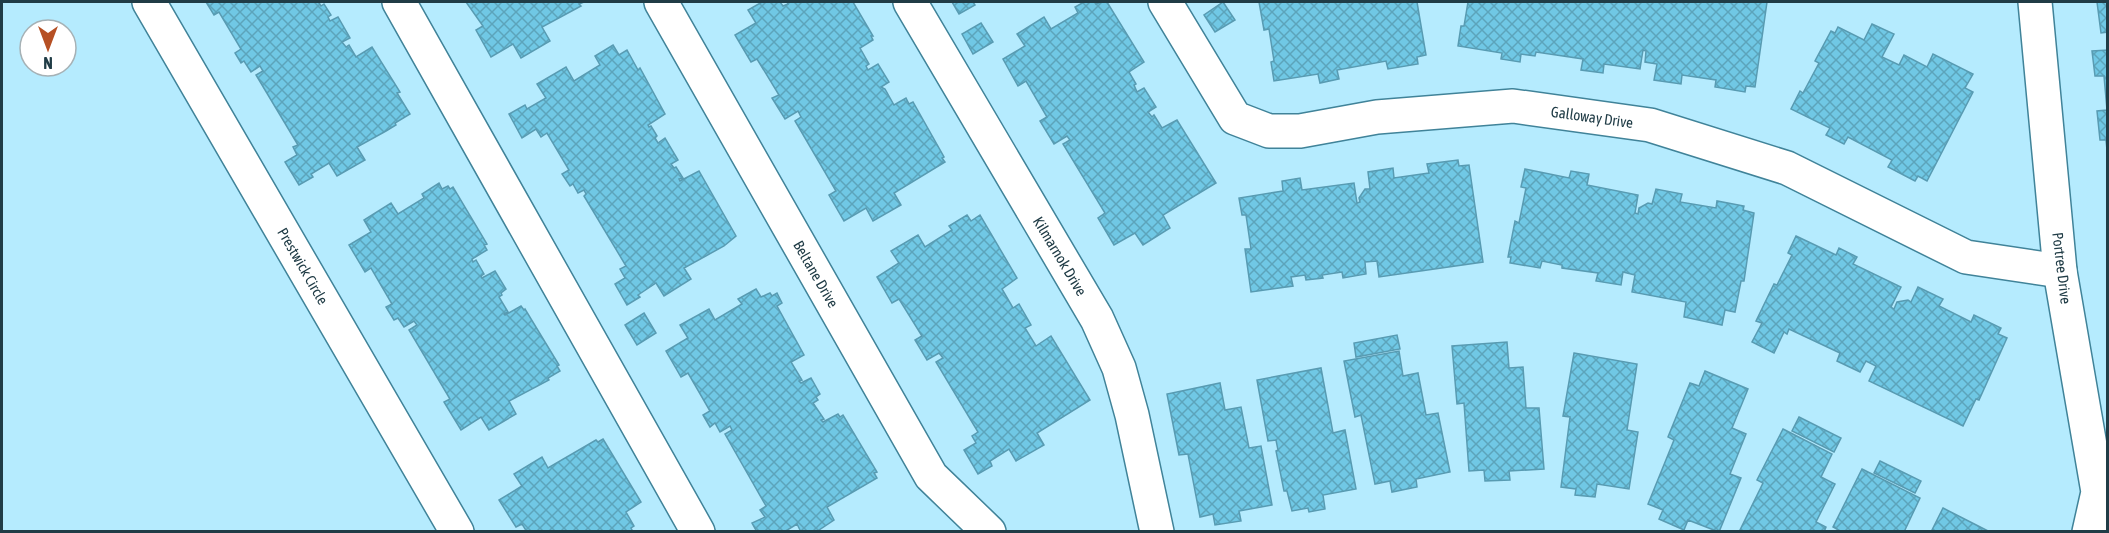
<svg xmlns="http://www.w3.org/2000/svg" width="2109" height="533" font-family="'Asap Condensed',sans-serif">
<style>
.building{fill:url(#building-cross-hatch);stroke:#589bb2;stroke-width:1.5}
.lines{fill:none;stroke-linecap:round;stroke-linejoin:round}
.street-casing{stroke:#408399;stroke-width:36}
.street{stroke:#fff;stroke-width:33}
.labels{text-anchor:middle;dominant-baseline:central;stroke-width:5;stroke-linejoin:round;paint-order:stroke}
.street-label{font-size:15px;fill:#203c46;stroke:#fff}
</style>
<defs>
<pattern id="building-cross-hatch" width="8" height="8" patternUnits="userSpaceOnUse" patternTransform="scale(1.5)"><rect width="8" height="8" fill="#70c8e5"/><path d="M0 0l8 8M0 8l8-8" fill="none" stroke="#5ca4bb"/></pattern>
</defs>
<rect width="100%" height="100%" fill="#b5ebfe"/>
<g class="building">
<path d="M206,2H321L319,3L321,6L324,4L331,15L328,17L330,21L338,17L350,38L342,42L346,47L349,45L356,57L372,47L400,92L397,93L410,114L395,123L396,125L386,131L357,147L365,160L337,176L329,163L311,174L313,177L299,185L285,162L297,155L293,147L298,145L256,75L263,71L260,66L251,72L244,61L241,63L235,53L241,49L219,12L214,15Z"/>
<path d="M466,2H584L579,4L581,6L542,27L550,41L521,58L513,44L491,57L476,30L483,26Z"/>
<path d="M762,2H780L783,6L788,4L787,2H853L873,36H871L873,40L860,48L869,64L866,66L868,70L878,64L889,82L881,87L885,89L894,105L906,98L909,104L913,102L944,157L942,158L945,162L894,193L901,205L873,221L866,208L844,221L829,195L836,191L795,121L801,117L798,111L785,119L772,98L779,95L757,59L751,62L735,35L756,23L748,10Z"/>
<path d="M952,2H973L975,5L959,14Z"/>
<path d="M1084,2H1095L1096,4L1101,2H1107L1144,62L1129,72L1136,84L1134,85L1137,92L1144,88L1156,107L1148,112L1152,117L1154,115L1162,128L1177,120L1216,183L1163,215L1170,228L1143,245L1135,233L1114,245L1098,218L1105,213L1063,144L1070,140L1067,136L1054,144L1040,121L1047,117L1026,81L1018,86L1003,59L1025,46L1017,34L1044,17L1051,29L1078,13L1075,7Z"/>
<path d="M1223,2L1235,20L1215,32L1204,15Z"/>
<path d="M1259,2H1417L1426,55L1417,57L1418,64L1388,69L1386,61L1337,70L1339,79L1320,83L1318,74L1274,81L1271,62L1274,61L1269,29L1264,30Z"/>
<path d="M1468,2H1767L1755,87L1746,86L1745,92L1715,87L1716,80L1682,75L1681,84L1654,80L1657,64L1645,62L1646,51L1643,50L1640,69L1604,64L1603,73L1581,70L1583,59L1536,52L1535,56L1521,54L1520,62L1501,59L1502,53L1458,46L1461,26H1464Z"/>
<path d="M2097,2H2108V32L2101,33Z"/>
<path d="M981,23L993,42L973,54L962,34Z"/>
<path d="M1872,24L1894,34L1882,57L1899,65L1904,55L1927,67L1933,54L1973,74L1965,88L1973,92L1927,181L1918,176L1915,181L1888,167L1892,160L1848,137L1844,144L1826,135L1830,128L1791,109L1800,91L1803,93L1819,63L1815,61L1831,31L1835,33L1838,27L1864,40Z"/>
<path d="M613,45L619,55L627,50L638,70L640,68L665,114L648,125L649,127L651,126L657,136L655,138L658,143L665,138L678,160L671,164L674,168L676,167L683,178L679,179L680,181L699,171L736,236L724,246L684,268L691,279L664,296L656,283L638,295L640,297L627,305L615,284L625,278L620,269L626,266L584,196L586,194L584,190L578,193L573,184L570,186L562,174L569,170L547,133L541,137L536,129L522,138L509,114L525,105L527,109L546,98L537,84L566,67L574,81L600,65L595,56Z"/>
<path d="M2108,50V150H2107L2106,140H2100L2097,111L2107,110L2104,76H2095L2092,51Z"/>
<path d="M1458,160L1459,166L1469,165L1483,262L1379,277L1377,261L1365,262L1366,274L1343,278L1342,272L1322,275L1323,278L1306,280L1305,275L1291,277L1293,286L1251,292L1245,249H1251L1246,215H1242L1239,198L1283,191L1282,181L1300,178L1302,190L1354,183L1357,203L1360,202L1359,198L1365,189H1370L1368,172L1393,168L1394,178L1429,173L1427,164Z"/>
<path d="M1525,169L1569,178L1571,171L1589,174L1587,185L1638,195L1635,213L1638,214L1639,208L1648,203L1652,204L1656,189L1682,194L1680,202L1716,208L1717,201L1744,206L1743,210L1754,213L1744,281H1741L1735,312L1725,310L1722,325L1684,317L1686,302L1632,292L1635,275L1623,272L1621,285L1596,281L1598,273L1562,268V265L1542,261L1540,268L1510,263L1511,257H1508L1515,221L1519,223L1526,188L1521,187Z"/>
<path d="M439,183L442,189L448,186L450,189L453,187L487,244L484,245L487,250L472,259L473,262L476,260L484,274L481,276L482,278L495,271L506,289L501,293L502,295L499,297L508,312L504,314L505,315L521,306L524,310L525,309L559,365L557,366L560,371L548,378L549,380L509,401L516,414L489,430L481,417L461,430L444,402L450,399L409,330L417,325L414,321L404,327L398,318L394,320L386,307L392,304L371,268L365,272L349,245L371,232L364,220L391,203L398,214L424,198L422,194Z"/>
<path d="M967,215L971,221L980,215L1017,278L1002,289L1013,308L1019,304L1031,325L1025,328L1036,346L1051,336L1090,400L1037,433L1044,445L1016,461L1009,449L990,461L992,466L978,474L964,450L976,443L972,436L978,432L936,362L943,358L939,353L927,360L915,340L922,336L899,299L892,303L877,277L899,263L891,251L918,235L925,247L952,230L949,226Z"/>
<path d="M1796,236L1836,255L1839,248L1857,257L1853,264L1901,287L1891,307L1894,309L1897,302L1908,300L1911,302L1918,287L1943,299L1939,306L1971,322L1974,315L2001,328L1998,334L2007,338L1979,400L1976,399L1963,426L1869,381L1876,366L1866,361L1860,372L1837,361L1840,353L1789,329L1787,334L1784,332L1774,353L1752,342L1762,323L1756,321L1774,284L1777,285L1792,255L1788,253Z"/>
<path d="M756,289L761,297L770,293L772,296L777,293L782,303L777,306L804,355L791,362L802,380L799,381L801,383L811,378L820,394L816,397L818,400L813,403L824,419L821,420L823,422L838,414L840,417L843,415L877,472L874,473L877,478L827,507L834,520L816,532H801L797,524L784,532H757L752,523L765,517L760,510L766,506L725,434L732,430L730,426L720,432L715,423L710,427L703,415L710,411L688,373L681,377L666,351L688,338L680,325L709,309L715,320L742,304L738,299Z"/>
<path d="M644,313L656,333L637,345L625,325Z"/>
<path d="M1397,335L1400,349L1356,357L1354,343Z"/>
<path d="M1507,342L1509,368L1523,367L1526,408H1539L1544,469L1509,471L1510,480L1485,481L1484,470L1469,471L1464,403L1457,404L1452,346Z"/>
<path d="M1399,351L1403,376L1418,373L1426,415L1438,413L1450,472L1416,479L1417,487L1392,492L1390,481L1375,484L1361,415L1355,417L1344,361Z"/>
<path d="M1574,353L1637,364L1627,430L1638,432L1629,489L1597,484L1595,497L1575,495L1576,489L1561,487L1570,417L1563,416Z"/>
<path d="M1321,368L1333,433L1345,430L1356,489L1323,495L1325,509L1309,512L1308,508L1292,511L1287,491H1284L1276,451L1278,450L1276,440L1268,441L1257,380Z"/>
<path d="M1705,371L1748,389L1732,428L1746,434L1730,474L1741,478L1719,532L1688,520L1684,530L1659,519L1663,510L1648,504L1674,440L1668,437L1690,383L1699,386Z"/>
<path d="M1220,383L1225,410L1241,407L1249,448L1261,446L1272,505L1239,511L1241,521L1215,525L1213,514L1200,517L1188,454L1179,455L1167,394Z"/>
<path d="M1799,417L1841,438L1834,452L1792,431Z"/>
<path d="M1783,429L1832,454L1821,477L1835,484L1816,522L1826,527L1824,532H1739L1763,483L1757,480Z"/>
<path d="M603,439L641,502L626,512L634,526L631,528L633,532H527L522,524L516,527L499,500L522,486L514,474L542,457L548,468L596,440L598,442Z"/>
<path d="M1880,461L1921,481L1915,493L1874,473Z"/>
<path d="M1862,469L1920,498L1904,532H1842L1833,527Z"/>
<path d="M1943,508L1990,532H1931Z"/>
</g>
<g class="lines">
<defs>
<g id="street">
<path d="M149,2L457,532"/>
<path d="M399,2L698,532"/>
<path d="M661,2L931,476L989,532"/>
<path d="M910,2L1097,319L1119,368L1132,415L1157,532"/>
<path d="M1165,2L1235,118L1269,131H1300L1377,117L1513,106L1650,125L1787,168L1966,257L2060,271"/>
<path d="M2035,2L2060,271L2098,492L2089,532"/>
</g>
</defs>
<use href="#street" class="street-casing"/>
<use href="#street" class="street"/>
</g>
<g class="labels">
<g class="street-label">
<text transform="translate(1592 117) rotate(8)">Galloway Drive</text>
<text transform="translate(1060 256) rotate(59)">Kilmarnok Drive</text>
<text transform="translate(303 266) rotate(60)">Prestwick Circle</text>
<text transform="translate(2062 268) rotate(83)">Portree Drive</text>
<text transform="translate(816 274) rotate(60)">Beltane Drive</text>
</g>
</g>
<rect width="2109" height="533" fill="none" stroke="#203c46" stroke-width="6"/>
<g transform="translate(48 48) rotate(180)"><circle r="28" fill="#ffffff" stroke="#a6b1b5" stroke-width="1.5"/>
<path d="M0-4.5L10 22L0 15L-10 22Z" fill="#b65024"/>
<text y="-9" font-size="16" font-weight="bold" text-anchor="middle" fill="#203c46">N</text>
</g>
</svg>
